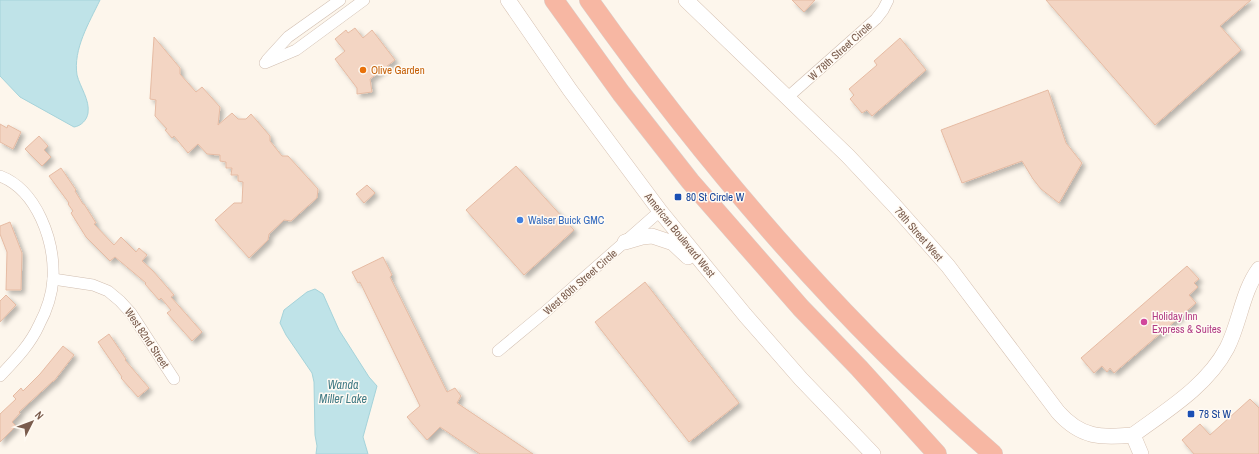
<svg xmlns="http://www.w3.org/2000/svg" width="1259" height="454" font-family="'Archivo Narrow',sans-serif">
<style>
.water{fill:#bfe3e8;stroke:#a5d3da}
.building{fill:#f3d5c3;stroke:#e6bba3;filter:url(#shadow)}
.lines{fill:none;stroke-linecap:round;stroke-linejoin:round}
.street-casing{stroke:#d1beb0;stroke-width:12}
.secondary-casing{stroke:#d6c0b0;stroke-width:16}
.highway-casing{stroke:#dad1cd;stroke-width:20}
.street{stroke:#fff;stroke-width:11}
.secondary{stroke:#fff;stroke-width:15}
.highway{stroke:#f7b7a3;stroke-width:19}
.food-dot{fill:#e8710a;stroke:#fffaf3;stroke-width:1.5}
.transit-dot{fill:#1a4fb4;stroke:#fffaf3;stroke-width:1.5}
.shop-dot{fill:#3f7fe0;stroke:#fffaf3;stroke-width:1.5}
.hotel-dot{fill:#d1479c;stroke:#fffaf3;stroke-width:1.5}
.labels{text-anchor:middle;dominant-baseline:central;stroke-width:3;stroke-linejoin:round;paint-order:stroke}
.street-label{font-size:11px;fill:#7a5c4d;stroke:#fffaf3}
.food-label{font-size:11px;fill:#c56008;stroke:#fffaf3;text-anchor:start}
.transit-label{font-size:11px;fill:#164399;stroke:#fffaf3;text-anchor:start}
.shop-label{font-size:11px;fill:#366cbe;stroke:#fffaf3;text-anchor:start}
.hotel-label{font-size:11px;fill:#b23c85;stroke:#fffaf3;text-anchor:start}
.water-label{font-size:12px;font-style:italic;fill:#437c86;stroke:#fffaf3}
</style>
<defs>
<filter id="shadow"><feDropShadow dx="3.5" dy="3.5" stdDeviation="2" flood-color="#0004"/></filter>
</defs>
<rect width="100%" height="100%" fill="#fdf6ec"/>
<g class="water">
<path d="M0,0H100C89,23 73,49 77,75C80,87 90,100 88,113C87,120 81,126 74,127L20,97L0,76Z"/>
<path d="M315,289L323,294L339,330L369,377L377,386L363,437L368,454H316L317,446L315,435L314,382L312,373L286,335L280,323L284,310L307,292Z"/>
</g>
<g class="building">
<path d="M792,0H815L804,12Z"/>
<path d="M1046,0H1251L1220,26L1241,50L1155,125Z"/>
<path d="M355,28L363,38L372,30L395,60L370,79L372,92L357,94V88L335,59L345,51L335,39L346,30L348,33Z"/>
<path d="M154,37L180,68V74L196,92L202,87L220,107L218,125L232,113L238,119H246L251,114L270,136V141L282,156H288L318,189L317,198L291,221L284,220L269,234L268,240L249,258L215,220L234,203H242L243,182L238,181V175H231L232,168H226V162L220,161V155L207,154L198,144L188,153L174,136L172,138L165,130L167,129L155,116L156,100L150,99Z"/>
<path d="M900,38L926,70L872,116L867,110L862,113L850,99L854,95L849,89L877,65L874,61Z"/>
<path d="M1048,90L1066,143L1082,163L1059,203L1041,189L1033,179L1022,161L962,183L941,130Z"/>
<path d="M0,124L7,128L8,125L21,132L13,149L0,142Z"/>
<path d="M39,136L48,146L44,150L51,157L42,166L25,149Z"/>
<path d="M516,166L574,230L524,275L466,210Z"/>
<path d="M61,168L76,190L75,191L83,204H84L96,223L94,224L114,245L121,237L136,252L139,248L147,255L142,261L153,271L174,295L171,297L202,332L192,341L167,313L171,310L161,298L159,300L145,284L146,283L115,257L110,261L86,237L71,213L73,211L68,204L69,203L49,176Z"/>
<path d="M367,185L375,193L364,203L356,194Z"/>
<path d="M10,222L22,253L21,290H6L7,252L0,234V226Z"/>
<path d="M383,257L392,275L390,277L447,392L455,388L461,396L457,403L533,454H480L440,427L427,440L407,417L420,406L360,282L358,283L352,272Z"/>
<path d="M1187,266L1199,279L1194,283L1198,287L1189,295L1196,303L1114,373L1110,368L1107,372L1102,366L1094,373L1081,358Z"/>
<path d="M645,282L739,403L689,442L595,322Z"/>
<path d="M6,295L16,305L0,322V301Z"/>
<path d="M109,334L126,359L125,360L149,388L138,397L121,378L122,377L98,342Z"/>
<path d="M63,346L74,355L54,381H53L19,412L20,413L12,422L16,426L0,442V414L16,399L13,396L21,388L23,391L40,374Z"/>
<path d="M1250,399L1259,408V454H1194L1182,440L1200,424L1210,435Z"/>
</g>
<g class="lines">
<defs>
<g id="street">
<path d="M267,60L288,37L340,0"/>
<path d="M265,63L296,50L364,0"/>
<path d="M788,97L876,19L883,10L888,0"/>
<path d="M0,176C37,190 55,241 53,279C52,294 46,312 39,325C30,345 15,360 0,376"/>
<path d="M53,279L93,285L108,291L120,301L131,313L174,379"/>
<path d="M498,351L545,312L660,211"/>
</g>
<g id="secondary">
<path d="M508,0L570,90L660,211L745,315L801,379L873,454"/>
<path d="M686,0L848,156L894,205L948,266L1058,412C1081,438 1101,438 1133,435"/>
<path d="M625,242L642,237L652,236L673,243L688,257"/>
<path d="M1133,435C1167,410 1207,386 1227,348C1240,323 1242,292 1259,269"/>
<path d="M1133,435L1141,454"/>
</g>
<g id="highway">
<path d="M554,0L621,93L690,181L801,308L859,368L937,454"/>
<path d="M589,0C706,165 840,321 993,454"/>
</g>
</defs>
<use href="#street" class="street-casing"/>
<use href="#secondary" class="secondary-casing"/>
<use href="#highway" class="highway-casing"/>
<use href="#street" class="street"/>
<use href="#secondary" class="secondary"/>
<use href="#highway" class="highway"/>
</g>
<circle class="food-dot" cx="363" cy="70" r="4"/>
<g class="transit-dot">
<rect x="674" y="193" width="8" height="8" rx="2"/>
<rect x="1187" y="410" width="8" height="8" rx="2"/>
</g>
<circle class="shop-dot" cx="520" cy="220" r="4"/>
<circle class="hotel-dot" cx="1144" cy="322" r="4"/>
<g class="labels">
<g class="street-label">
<text transform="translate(840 51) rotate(-42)">W 78th Street Circle</text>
<text transform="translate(919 234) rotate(49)">78th Street West</text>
<text transform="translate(680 235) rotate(51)">American Boulevard West</text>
<text transform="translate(580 282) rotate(-41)">West 80th Street Circle</text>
<text transform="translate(147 338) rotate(56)">West 82nd Street</text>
</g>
<g class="food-label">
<text x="371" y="70">Olive Garden</text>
</g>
<g class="transit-label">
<text x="686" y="197">80 St Circle W</text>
<text x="1199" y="414">78 St W</text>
</g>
<g class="shop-label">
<text x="528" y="220">Walser Buick GMC</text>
</g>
<g class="hotel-label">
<text x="1152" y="316">Holiday Inn<tspan x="1152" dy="13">Express &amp; Suites</tspan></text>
</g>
<g class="water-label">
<text x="343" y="385">Wanda<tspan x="343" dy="14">Miller Lake</tspan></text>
</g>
</g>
<g transform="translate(32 422) rotate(48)" stroke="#fffaf3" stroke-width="3" paint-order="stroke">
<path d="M0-3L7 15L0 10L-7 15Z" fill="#7a5c4d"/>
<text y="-6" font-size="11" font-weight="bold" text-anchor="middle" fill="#7a5c4d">N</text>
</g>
</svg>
